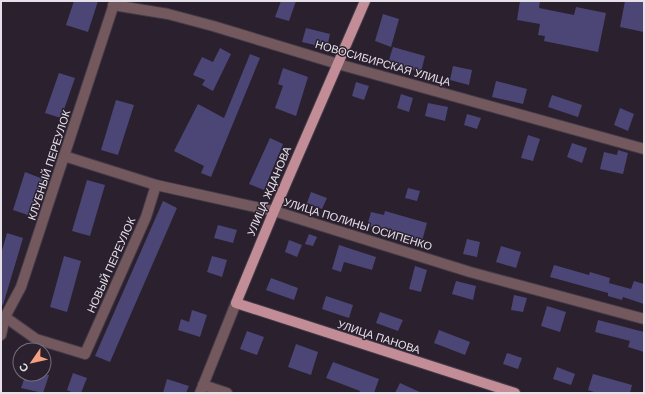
<svg xmlns="http://www.w3.org/2000/svg" width="645" height="394" font-family="'DM Sans',sans-serif">
<style>
.building{fill:#4b4675}
.lines{fill:none;stroke-linecap:round;stroke-linejoin:round}
.minor-casing{stroke:#443b48;stroke-width:12}
.major-casing{stroke:#443b48;stroke-width:12}
.minor{stroke:#73595d;stroke-width:10}
.major{stroke:#c28d96;stroke-width:10}
.labels{text-anchor:middle;dominant-baseline:central;stroke-width:3;stroke-linejoin:round;paint-order:stroke}
.street-label{font-size:11px;fill:#e6e0e9;stroke:#2a202e}
</style>
<rect width="100%" height="100%" fill="#2a202e"/>
<g class="building">
<path d="M74,1H98L88,32L66,25Z"/>
<path d="M281,1H296L289,21L275,17Z"/>
<path d="M520,1H540L539,8L574,15L576,7L606,13L598,52L544,41L545,36L538,35L540,24L517,20Z"/>
<path d="M625,1H644V32L620,27Z"/>
<path d="M383,14L399,19L391,47L375,41Z"/>
<path d="M306,28L330,34L327,48L302,42Z"/>
<path d="M393,47L425,56L421,72L388,63Z"/>
<path d="M220,48L231,54L213,91L202,85L205,80L193,75L202,57L213,62Z"/>
<path d="M250,54L260,58L211,177L201,173L204,166L174,151L198,104L224,118Z"/>
<path d="M453,66L472,70L469,85L450,80Z"/>
<path d="M283,68L308,77L296,116L275,108L283,86L278,84Z"/>
<path d="M59,73L75,78L61,118L45,113Z"/>
<path d="M496,81L527,89L523,104L492,97Z"/>
<path d="M356,82L369,86L364,100L352,96Z"/>
<path d="M401,94L413,98L409,112L397,108Z"/>
<path d="M552,95L582,105L578,117L548,107Z"/>
<path d="M116,100L134,105L118,155L101,150Z"/>
<path d="M428,103L448,107L445,121L425,116Z"/>
<path d="M620,108L634,114L628,131L614,125Z"/>
<path d="M467,114L481,118L477,129L464,125Z"/>
<path d="M528,135L540,139L533,161L521,158Z"/>
<path d="M270,138L283,144L264,190L249,184Z"/>
<path d="M572,143L587,148L582,163L567,157Z"/>
<path d="M618,150L628,153L623,174L600,169L604,152L617,155Z"/>
<path d="M25,172L43,179L31,216L13,210Z"/>
<path d="M87,180L105,185L90,236L72,231Z"/>
<path d="M408,188L420,191L417,201L405,198Z"/>
<path d="M311,192L327,198L322,209L307,203Z"/>
<path d="M163,201L177,208L110,362L95,356Z"/>
<path d="M385,211L427,223L422,241L367,226L371,212L384,215Z"/>
<path d="M218,225L237,230L233,243L214,238Z"/>
<path d="M7,233L23,238L3,305L1,304V254Z"/>
<path d="M309,234L317,237L313,246L305,244Z"/>
<path d="M467,239L480,242L477,257L463,254Z"/>
<path d="M289,240L302,245L297,257L285,252Z"/>
<path d="M339,245L376,257L372,270L344,262L341,272L332,269Z"/>
<path d="M501,246L521,252L516,268L496,262Z"/>
<path d="M64,256L81,261L67,312L50,307Z"/>
<path d="M212,256L227,260L222,277L207,272Z"/>
<path d="M554,265L589,275L590,272L610,278L609,283L631,289L634,281L644,284V304L623,297L622,300L608,296V293L550,277Z"/>
<path d="M415,266L427,270L421,292L409,289Z"/>
<path d="M271,278L298,288L294,300L266,290Z"/>
<path d="M456,281L476,286L473,300L452,294Z"/>
<path d="M514,295L527,298L523,312L511,310Z"/>
<path d="M326,296L353,305L349,318L322,309Z"/>
<path d="M547,306L566,312L560,332L541,326Z"/>
<path d="M192,310L207,315L200,337L178,330L181,319L189,322Z"/>
<path d="M380,312L403,320L398,331L376,323Z"/>
<path d="M598,320L644,332V352L628,347L630,341L595,332Z"/>
<path d="M439,330L470,342L465,355L434,343Z"/>
<path d="M247,331L264,337L257,355L240,349Z"/>
<path d="M296,344L318,352L311,375L288,367Z"/>
<path d="M507,353L522,358L518,369L503,364Z"/>
<path d="M333,362L379,379L374,393H359L360,391L326,378Z"/>
<path d="M557,367L575,374L571,385L553,379Z"/>
<path d="M73,373L87,378L81,393H73L67,390Z"/>
<path d="M26,374L49,375L43,393L21,388Z"/>
<path d="M593,374L632,385L630,393H597L588,390Z"/>
<path d="M167,379L189,386L186,393H163Z"/>
<path d="M400,383L422,393H395Z"/>
</g>
<g class="lines">
<defs>
<g id="minor">
<path d="M113,5L168,14L213,26L338,64L644,149"/>
<path d="M64,156L156,185L274,211L470,272L644,319"/>
<path d="M5,317L36,339L85,354L146,217L156,185"/>
<path d="M1,335L5,317L21,287L115,1"/>
<path d="M203,385L227,393"/>
<path d="M200,393L236,303"/>
</g>
<path id="major" d="M365,1L274,211L236,303L515,393"/>
</defs>
<use href="#minor" class="minor-casing"/>
<use href="#major" class="major-casing"/>
<use href="#minor" class="minor"/>
<use href="#major" class="major"/>
</g>
<g class="labels">
<g class="street-label">
<text transform="translate(383 63) rotate(16)">НОВОСИБИРСКАЯ УЛИЦА</text>
<text transform="translate(49 165) rotate(-72)">КЛУБНЫЙ ПЕРЕУЛОК</text>
<text transform="translate(269 191) rotate(-67)">УЛИЦА ЖДАНОВА</text>
<text transform="translate(358 224) rotate(17)">УЛИЦА ПОЛИНЫ ОСИПЕНКО</text>
<text transform="translate(111 265) rotate(-66)">НОВЫЙ ПЕРЕУЛОК</text>
<text transform="translate(379 337) rotate(18)">УЛИЦА ПАНОВА</text>
</g>
</g>
<rect width="645" height="394" fill="none" stroke="#e6e0e9" stroke-width="4"/>
<g transform="translate(32 362) rotate(236)"><circle r="19" fill="#2a202e" stroke="#756d79"/>
<path d="M0-3L7 15L0 10L-7 15Z" fill="#f2a07f"/>
<text y="-6" font-size="11" font-weight="bold" text-anchor="middle" fill="#e6e0e9">С</text>
</g>
</svg>
